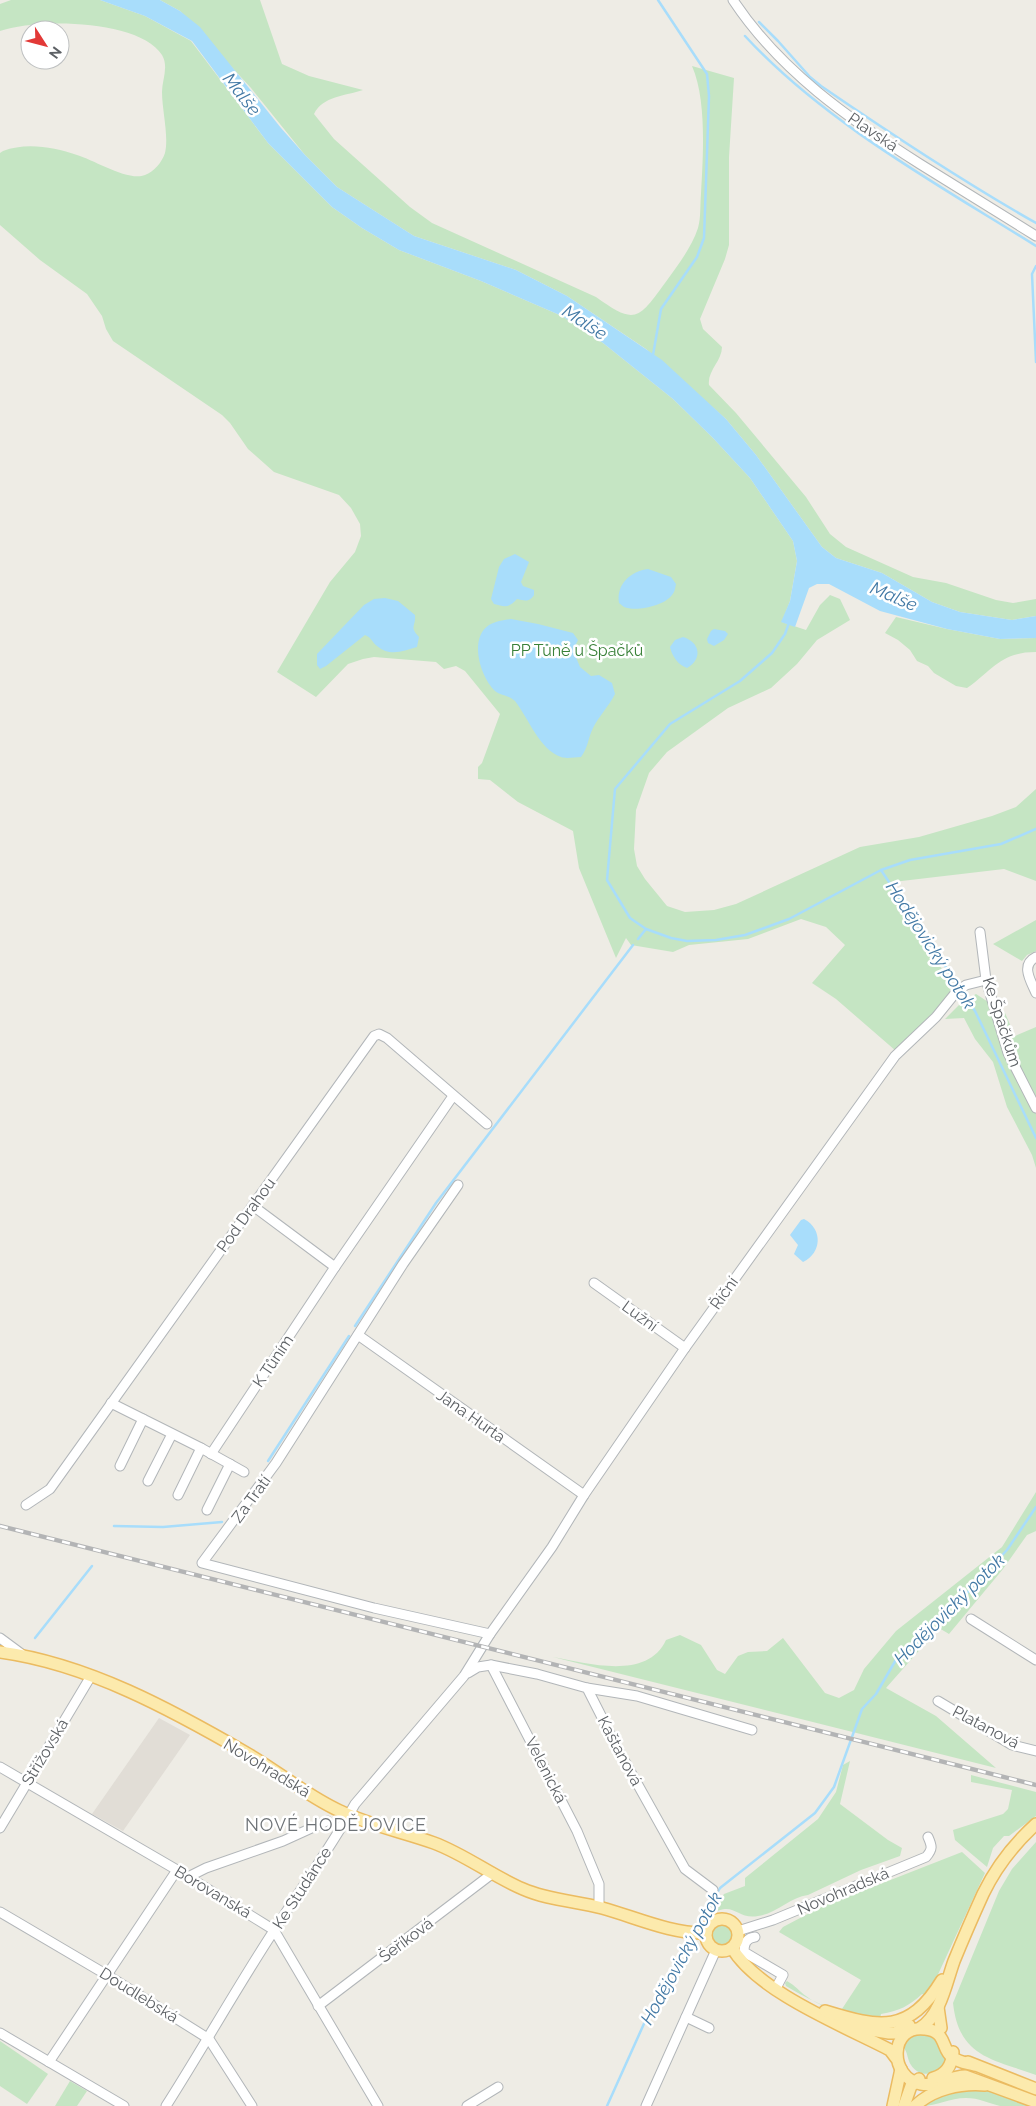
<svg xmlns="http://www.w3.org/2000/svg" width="1036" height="2106" font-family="Raleway,sans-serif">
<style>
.education{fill:#e1ddd6}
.green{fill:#c5e5c3}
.water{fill:#a8ddfb}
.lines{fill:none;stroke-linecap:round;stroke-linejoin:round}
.stream{stroke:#a8ddfb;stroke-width:2.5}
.minor-casing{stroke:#b2b6b9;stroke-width:11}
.major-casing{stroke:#ebbb61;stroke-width:14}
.minor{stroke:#fff;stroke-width:9}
.major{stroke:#fceaad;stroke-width:11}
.rail-casing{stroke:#b3b4b5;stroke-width:4.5}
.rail{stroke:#fff;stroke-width:2.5;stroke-dasharray:8;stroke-linecap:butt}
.labels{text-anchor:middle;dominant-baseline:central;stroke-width:5;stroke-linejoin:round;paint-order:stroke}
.street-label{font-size:16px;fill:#5d6165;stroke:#fff}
.park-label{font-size:16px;fill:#398138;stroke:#fff}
.water-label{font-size:18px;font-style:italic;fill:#4279a5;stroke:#fff}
.neighbourhood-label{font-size:18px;letter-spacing:1px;fill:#6e7377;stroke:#fff}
</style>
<rect width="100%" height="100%" fill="#eeece5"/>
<path class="education" d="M159,1718L190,1735L123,1831L92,1814Z"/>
<g class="green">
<path d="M11,0H100L145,16L191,41L268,143L332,207L362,228L399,250L481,281L562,316L603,343L673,399L713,438L750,478L793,541L797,561L790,601L782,622L806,630L820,605L830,595L840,599L850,620L817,640L797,664L771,688L728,708L667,752L649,773L636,810L634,849L637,866L645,879L667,906L685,912L714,910L736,904L860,847L919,837L992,816L1016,807L1036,789V881L1004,869L893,882L906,902L896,906L955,987L930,1018L896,1051L836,999L812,983L845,945L826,927L801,919L748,939L689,945L673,952L631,945L626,938L616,958L579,868L573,831L518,802L490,780L478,779V767L482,763L500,714L465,671L456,666L444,669L436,662L374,657L363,659L348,664L316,697L277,672L330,582L355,552L361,536L360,524L351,508L339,495L274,472L248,449L230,423L222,415L113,341L106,329L102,316L87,294L40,260L0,225V153L3,151C26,142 54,147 77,155C94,160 129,182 145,175C154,172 162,162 165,153C169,136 162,110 162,92C162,80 169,67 162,55C140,19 35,18 0,31V4Z"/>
<path d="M160,0H260L282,64L309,76L363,90C345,96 323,96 314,114L334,139L410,207L432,223L596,297C635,325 638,320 665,283C677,266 691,249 698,228C701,218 700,205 701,194C703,157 707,100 692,66L734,78L729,157V245L725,259L700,319L703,329L722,347C722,361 707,371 709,385L736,413L806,497L830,534L846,547L913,577L946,583L996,600L1013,603L1036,599V616L1012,620L960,612L932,602L882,573L836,558L822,547L756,455L726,419L646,349L567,296L516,270L414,236L337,187L305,155L251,88L180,11Z"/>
<path d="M896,617L947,629L1000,639L1036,638V652C1000,652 993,670 967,688L956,686L934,673L928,666L917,661L910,650L898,640L885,633Z"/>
<path d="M1036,920V951L1027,955L1022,961L993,944Z"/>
<path d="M976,994L1005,1013L1015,1036L1036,1027V1168L1032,1155L1007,1107L993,1062L975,1039L964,1018L945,1019L962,1002Z"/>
<path d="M1036,1492V1531L1027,1535L1003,1569L949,1634L939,1628L886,1688L936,1716L996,1768L553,1657C587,1663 647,1681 666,1640L680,1635L701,1645L717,1670L725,1674L738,1656L748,1652L767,1651L783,1638L825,1693L839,1698L854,1690L864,1669L896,1631L1002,1547Z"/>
<path d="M850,1761L840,1804L888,1840L902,1848L900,1856L861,1870L808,1895C790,1897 776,1914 758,1916C742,1919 736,1908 725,1909C720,1909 714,1913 710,1914L724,1894L745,1886V1878L818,1819L836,1792L843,1765Z"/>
<path d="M971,1775L1036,1792V1816L1009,1836H1004L993,1848L987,1867L955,1840L953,1830L1003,1814L1008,1809L1012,1790L971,1782Z"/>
<path d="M1036,1842V2075C992,2059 959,2057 953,2003L999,1891L1012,1869Z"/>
<path d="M962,1852L985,1873L928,1996L922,1994C909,2006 899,2011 881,2014L880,2020H877C843,2016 816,2004 786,1986L785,1983L787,1981C796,1986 799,1991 806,1996C816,2004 829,2008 840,2012L861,1980L779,1932L783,1927L819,1908Z"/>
<circle cx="723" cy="1934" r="11"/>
<path d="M919,2034C942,2035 934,2049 947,2060C940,2074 921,2080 911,2065C907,2059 908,2052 903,2047L910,2038Z"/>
<path d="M0,2041L48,2074L27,2104L0,2086Z"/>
<path d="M70,2081L87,2091L77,2106H55Z"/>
<path d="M982,2089L992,2091L1031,2106C1022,2106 1010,2106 1000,2106C988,2103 979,2098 966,2098C950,2098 937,2106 921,2106C941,2094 959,2090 982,2089Z"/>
</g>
<g class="water">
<path d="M100,0H160L180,11L200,27L281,128L305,155L337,187L414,236L516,270L567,296L662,360L726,419L756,455L822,547L836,558L882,573L932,602L960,612L1012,620L1036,616V638L1000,639L947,629L880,611L829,584H817L809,588L795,627L781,622L790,601L797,561L793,541L750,478L713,438L673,399L603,343L562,316L481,281L399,250L362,228L332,207L268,143L192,41L145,16Z"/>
<path d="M515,554L529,562L521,582L523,586L534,590V595C530,602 525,601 517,599C509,608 505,607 494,604L491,599L499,567L504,559Z"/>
<path d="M648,569L671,577L676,584C675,588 675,592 672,595C664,606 636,612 624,607L619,603C616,584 631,571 648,569Z"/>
<path d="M385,598L398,601L415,615C416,627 409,626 419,637L417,647C403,651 390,657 377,646C372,642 371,637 365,635L326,666L320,669L317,665V654L364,605L374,599Z"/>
<path d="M511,619L538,624L573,633L578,640L573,650L580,667L591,676L599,675L612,683L615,694C609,706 599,716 593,728C588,738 588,748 581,757C575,757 566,759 561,757C539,749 529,719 515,701C509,695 501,696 495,691C481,678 468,639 489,625C496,621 503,620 511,619Z"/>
<path d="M714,629L725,631L728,634L724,640L714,646L708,643L707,639L711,631Z"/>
<path d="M683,637C700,642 703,659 687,668C678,665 672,656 670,647L675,640Z"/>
<path d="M804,1219C823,1229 822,1253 803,1262L794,1254L798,1245L790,1235L801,1220Z"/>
</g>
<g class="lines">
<g class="stream">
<path d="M759,22L778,41L810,77L821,86C891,134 962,181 1036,223"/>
<path d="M745,36C824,122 937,184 1036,246"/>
<path d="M1036,266L1032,274L1036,362"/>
<path d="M653,355L661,309L697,257L704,238L709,96L707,74L658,0"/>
<path d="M790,620L785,634L772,653L740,681L670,724L615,789L607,880L630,918L646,929L671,938L687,941L716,940L745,935L789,919L881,870"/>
<path d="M1036,829L1001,844L910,860L881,870L975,1011L1036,1138"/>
<path d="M638,939L646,929"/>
<path d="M355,1326L436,1203L633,945"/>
<path d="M268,1461L349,1336"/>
<path d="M114,1526L163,1527L222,1522"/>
<path d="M35,1638L92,1566"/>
<path d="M697,1928L720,1888L815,1813L834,1787L862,1709L876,1694L897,1658L916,1644L932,1622L967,1593L1007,1550L1036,1507"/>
<path d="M607,2106L647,2017L693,1935"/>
</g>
<defs>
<g id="minor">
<path d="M733,0C780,71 849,119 920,164C958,188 997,212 1036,236"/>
<path d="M980,932L986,980L1008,1053L1036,1108"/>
<path d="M1036,957C1020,965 1031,981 1036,993"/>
<path d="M458,1185L403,1264L276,1463L202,1563L374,1608L490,1634"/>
<path d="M253,1206L335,1267"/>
<path d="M594,1283L685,1348"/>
<path d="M358,1335L584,1495"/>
<path d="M111,1403L201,1448L244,1472"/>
<path d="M211,1454L335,1267L453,1096"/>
<path d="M120,1466L143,1419"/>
<path d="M148,1481L172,1434"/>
<path d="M178,1495L201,1448"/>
<path d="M26,1505L50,1489L374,1036L379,1034L387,1038L487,1124"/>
<path d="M207,1510L230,1464"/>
<path d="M971,1619L1036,1660"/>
<path d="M0,1638L23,1655"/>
<path d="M491,1665L577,1831L599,1884V1907"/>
<path d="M468,1673L478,1667L491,1665L537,1674L587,1688L619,1751L685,1869L713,1890"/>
<path d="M587,1688L637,1696L752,1730"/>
<path d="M938,1701L1012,1745L1036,1751"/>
<path d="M0,1767L177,1870L274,1930L378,2106"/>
<path d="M0,1828L91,1676"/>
<path d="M188,1877L206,1868L283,1841L327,1821"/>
<path d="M0,1912L107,1975L209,2039L252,2106"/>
<path d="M738,1931L773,1920L926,1857C933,1849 932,1846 928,1837"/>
<path d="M755,1937C746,1938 744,1944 744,1952L783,1975L776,1988"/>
<path d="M318,2006L493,1873"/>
<path d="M686,2017L709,2028"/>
<path d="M0,2033L124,2106"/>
<path d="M49,2062L177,1870"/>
<path d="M166,2106C203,2048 237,1987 275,1929C302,1887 331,1847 355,1804L464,1676L490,1634L552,1547L584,1495L685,1348L895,1056L936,1017L957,991L966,985L986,980"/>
<path d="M467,2106L498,2087"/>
<path d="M646,2106L716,1950"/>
</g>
<g id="major">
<path d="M0,1652C88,1664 172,1710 248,1754C279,1772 307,1796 340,1811C369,1825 403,1832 434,1843C466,1855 492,1876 523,1889C548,1900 575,1901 602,1908C635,1917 671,1934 706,1933"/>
<circle cx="722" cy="1935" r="16"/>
<path d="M732,1948C758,1992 844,2026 890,2050L896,2058"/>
<path d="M938,2007L941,2028"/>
<path d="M825,2011C880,2028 909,2034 942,1980"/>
<path d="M841,2025L889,2033H895L909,2025"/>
<path d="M920,2028C941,2015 946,1983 954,1961C963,1939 973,1916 983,1894C996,1867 1014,1844 1036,1824"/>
<path d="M968,2062L1036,2089"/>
<path d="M974,2065C966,2063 958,2062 952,2057C941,2049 947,2031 925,2029C889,2024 888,2078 921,2084C937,2087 950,2076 965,2076L1036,2102"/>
<path d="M933,2078C946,2075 952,2065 953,2052"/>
<path d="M893,2106L901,2069"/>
<path d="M904,2106L911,2086L919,2079"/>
<path d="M915,2106C933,2089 960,2083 985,2085"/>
</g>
</defs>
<use href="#minor" class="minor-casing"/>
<use href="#major" class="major-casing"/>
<use href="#minor" class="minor"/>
<use href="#major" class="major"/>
<defs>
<path id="rail" d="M0,1526L1036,1785"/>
</defs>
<use href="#rail" class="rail-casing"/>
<use href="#rail" class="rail"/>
</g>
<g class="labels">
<g class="street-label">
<text transform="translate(873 132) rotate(34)">Plavská</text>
<text transform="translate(1002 1022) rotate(72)">Ke Špačkům</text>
<text transform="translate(246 1215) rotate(-54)">Pod Drahou</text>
<text transform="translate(724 1293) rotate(-55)">Říční</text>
<text transform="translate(640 1316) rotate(36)">Lužní</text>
<text transform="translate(273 1361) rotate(-56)">K Tůním</text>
<text transform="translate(471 1416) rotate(35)">Jana Hurta</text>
<text transform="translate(251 1499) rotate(-54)">Za Tratí</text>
<text transform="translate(986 1727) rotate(28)">Platanová</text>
<text transform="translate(620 1751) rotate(62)">Kaštanová</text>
<text transform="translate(45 1752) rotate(-59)">Střížovská</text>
<text transform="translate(267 1768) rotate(31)">Novohradská</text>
<text transform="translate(546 1770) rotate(63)">Velenická</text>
<text transform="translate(302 1888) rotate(-57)">Ke Studánce</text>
<text transform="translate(843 1891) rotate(-23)">Novohradská</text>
<text transform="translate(213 1892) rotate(31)">Borovanská</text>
<text transform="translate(406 1940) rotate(-37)">Šeříková</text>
<text transform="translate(139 1995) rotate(32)">Doudlebská</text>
</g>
<g class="park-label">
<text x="577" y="650">PP Tůně u Špačků</text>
</g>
<g class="water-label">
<text transform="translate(242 94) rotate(52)">Malše</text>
<text transform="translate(585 322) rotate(33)">Malše</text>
<text transform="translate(894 596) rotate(23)">Malše</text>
<text transform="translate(931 945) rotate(57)">Hodějovický potok</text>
<text transform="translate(949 1609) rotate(-45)">Hodějovický potok</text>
<text transform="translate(681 1958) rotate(-61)">Hodějovický potok</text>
</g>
<g class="neighbourhood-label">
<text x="336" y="1824">NOVÉ HODĚJOVICE</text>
</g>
</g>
<g transform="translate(45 45) rotate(126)"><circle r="24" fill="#ffffff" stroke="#bec0c1"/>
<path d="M0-4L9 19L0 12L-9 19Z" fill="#e23937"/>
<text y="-8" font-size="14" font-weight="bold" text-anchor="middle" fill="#5d6165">N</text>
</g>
</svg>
